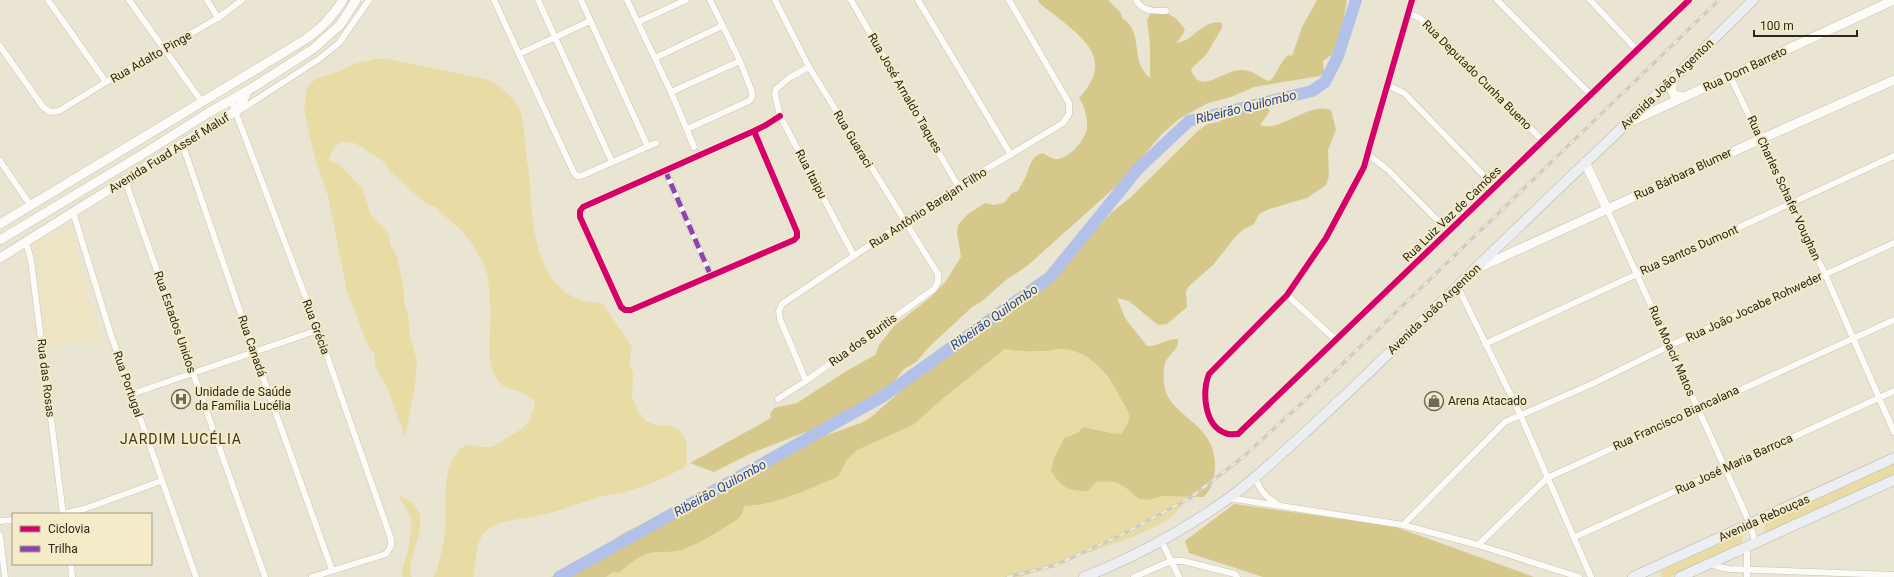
<svg xmlns="http://www.w3.org/2000/svg" width="1894" height="577" font-family="Roboto,sans-serif">
<style>
.built{fill:#ede4c4}
.green{fill:#e8dba4}
.forest{fill:#d6c78a}
.lines{fill:none;stroke-linecap:round;stroke-linejoin:round}
.river{stroke:#b1c1e8;stroke-width:12}
.street-casing{stroke:#c7c3b4;stroke-width:7}
.secondary-casing{stroke:#c7c3b4;stroke-width:10}
.primary-casing{stroke:#b2b3b2;stroke-width:11}
.street{stroke:#fcfbf8;stroke-width:6}
.secondary{stroke:#fcfbf8;stroke-width:9}
.primary{stroke:#edeef1;stroke-width:10}
.rail-casing{stroke:#cdccc7;stroke-width:3.5}
.rail{stroke:#f4ebc8;stroke-width:2;stroke-dasharray:6;stroke-linecap:butt}
.quiet{stroke:#8e44ad;stroke-width:5;stroke-dasharray:10 5;stroke-linecap:butt}
.cycleway-casing{stroke:#f4ebc8;stroke-width:8}
.cycleway{stroke:#d6006c;stroke-width:6}
.labels{text-anchor:middle;dominant-baseline:central;stroke-width:4;stroke-linejoin:round;paint-order:stroke}
.street-label{font-size:12px;fill:#2b281a;stroke:#f4ebc8}
.poi-label{font-size:12px;fill:#2b281a;stroke:#f4ebc8;text-anchor:start}
.water-label{font-size:13px;font-style:italic;fill:#27439c;stroke:#f4ebc8}
.quarter-label{font-size:14px;letter-spacing:1px;fill:#3e3719;stroke:#f4ebc8}
</style>
<rect width="100%" height="100%" fill="#eae5d2"/>
<path class="built" d="M71,228L101,340L47,346L33,242Z"/>
<g class="green">
<path d="M377,59H388L489,80C500,86 511,96 518,106C524,115 525,143 526,154C527,164 530,174 530,184C532,233 539,303 602,303L632,347L629,363L633,374L632,397L638,411L646,421L656,425L670,426L679,430L686,440L687,465C669,477 646,486 626,492C617,494 608,494 599,497C580,504 561,510 541,515C523,520 501,518 486,531C474,542 477,563 473,577H433C438,570 439,562 441,554C442,547 444,540 445,533C447,509 441,476 455,455C466,439 474,448 488,447C495,447 502,441 507,438C527,426 530,425 535,401L524,393L503,386L495,376L491,365L489,352L491,313L488,277L485,266L471,242L463,232L435,207L425,203L390,171L384,162L355,143L340,142L332,151L329,160L340,165L363,190L371,215L388,233L391,246L397,256L404,291V303L408,314L410,335L417,362L415,386L405,437L387,387L375,366V355L367,343L347,291L328,196L315,158L304,110L307,88L315,79L339,72L353,64Z"/>
<path d="M1062,348C1069,350 1077,351 1083,355C1098,363 1132,404 1130,421C1129,425 1124,430 1121,434L1111,433L1083,427L1078,433L1064,438L1060,448L1096,482C1119,480 1123,485 1139,499L1149,500L1162,496H1190L1170,519L1135,536L1021,577H606L613,572L619,573L628,565L643,555L654,552L679,551L744,506H753L839,475L846,461L857,450L913,425L940,401L1005,349L1037,351Z"/>
<path d="M1894,463V474L1768,533L1765,532L1764,529L1765,524Z"/>
<path d="M398,495C429,508 421,525 414,553C411,562 408,569 412,577H403L402,571C406,556 413,536 411,521C409,511 402,503 398,495Z"/>
<path d="M1739,535L1743,536L1742,543L1670,577H1662L1661,575L1662,570Z"/>
</g>
<g class="forest">
<path d="M1038,0H1108L1121,13L1122,18C1125,20 1129,23 1131,27C1141,44 1132,62 1150,78V44L1147,20L1152,11C1167,9 1177,18 1185,29L1183,34L1176,43C1180,42 1184,41 1188,39C1198,32 1209,19 1222,23V28L1206,55L1191,69C1199,97 1222,70 1241,70C1256,70 1260,80 1270,81C1278,72 1279,64 1288,55L1292,56L1302,27L1317,0H1347L1338,50L1323,61L1324,72L1320,76L1254,87L1231,97L1208,103L1179,119L1162,134L1121,182L1027,266L1006,280L981,302L972,307L930,346L916,362L904,369L886,392L863,409L817,431L806,432L752,453L714,472L690,463L771,418L770,414L774,408L797,403L848,370L875,355L879,345L894,326L932,296L946,281L961,257L957,233L958,225L968,214L985,203L993,205L1004,203L1012,193L1018,191C1020,186 1024,181 1026,176C1030,166 1031,156 1043,153C1046,155 1051,158 1054,159C1068,161 1085,140 1087,128C1088,118 1084,105 1079,98C1114,61 1086,40 1056,16C1051,11 1040,6 1038,0Z"/>
<path d="M1264,101L1263,103L1270,111L1260,125C1281,133 1308,101 1331,110L1336,130L1328,150L1329,176L1326,185L1307,198L1269,209L1259,214L1254,224L1244,229L1236,236L1213,265L1189,286L1186,291L1187,307L1167,324L1158,325L1129,301L1117,298L1125,318L1147,346C1158,347 1167,338 1178,339C1179,350 1169,354 1165,363C1164,367 1163,379 1164,384C1167,417 1216,421 1215,466C1214,480 1213,486 1204,497L1162,496L1149,500L1139,499C1123,485 1119,480 1096,482L1088,491C1068,491 1062,488 1051,471L1054,459L1064,438L1078,433L1083,427L1111,433L1121,434C1134,417 1130,415 1121,399C1111,377 1089,350 1063,349C1058,348 1053,350 1048,351C1034,351 1019,352 1005,349L940,401L913,425L857,450L846,461L839,475L835,478C806,490 776,505 744,506L742,514L738,519C720,530 702,543 681,550C674,552 664,552 656,552C642,553 630,563 619,573L613,572L606,577H551L575,567L622,534L670,511L726,479L742,474L827,435L861,423L871,417L910,383L917,374L945,354L1000,309L1019,298L1063,265L1111,213L1130,198L1199,130L1208,124L1218,122Z"/>
<path d="M1234,504L1393,526L1534,577H1263L1189,553L1185,541Z"/>
</g>
<g class="lines">
<path class="river" d="M559,577L882,397L1050,277L1138,169L1189,121L1312,91L1325,82L1338,56L1356,0"/>
<defs>
<g id="street">
<path d="M48,0L106,82"/>
<path d="M129,0L202,102"/>
<path d="M207,0L218,18"/>
<path d="M494,0L574,173L577,176H581L656,143"/>
<path d="M538,0L612,162"/>
<path d="M581,0L648,147"/>
<path d="M627,0L671,92L694,147"/>
<path d="M775,0L809,67L938,274V282L934,289L806,381L778,399"/>
<path d="M851,0L958,186"/>
<path d="M918,0L1011,155"/>
<path d="M1136,0C1143,12 1153,11 1166,11"/>
<path d="M1412,0L1370,145L1364,167L1326,238L1287,295L1209,374C1202,392 1204,425 1225,433C1229,435 1234,434 1238,434L1689,0"/>
<path d="M1497,0L1591,95"/>
<path d="M1590,0L1637,50"/>
<path d="M1408,13L1418,17L1426,23L1543,141"/>
<path d="M638,22L686,0"/>
<path d="M0,46L43,107L50,112L59,111L106,82L218,18L242,0"/>
<path d="M519,54L590,21"/>
<path d="M655,58L722,26"/>
<path d="M809,67L789,78L776,89L775,95L780,116L854,256"/>
<path d="M1730,76L1825,274L1894,432"/>
<path d="M1387,85L1404,93L1495,187"/>
<path d="M671,92L740,61"/>
<path d="M231,100L318,330L391,539V546L386,554L312,577"/>
<path d="M239,111L319,59L339,43L369,0"/>
<path d="M687,129L749,101L752,97V92L740,61L710,0"/>
<path d="M754,131L797,232V237L794,240L631,310H625L621,307L580,217V211L583,207L754,131L766,125L780,116"/>
<path d="M182,143L254,352L332,570"/>
<path d="M1369,155L1388,170L1449,232"/>
<path d="M0,161L31,206"/>
<path d="M665,170L711,276"/>
<path d="M125,180L265,577"/>
<path d="M1607,209L1725,468L1750,524L1755,542"/>
<path d="M73,212L110,332L196,577"/>
<path d="M26,242L31,260L63,514"/>
<path d="M1458,287L1520,414L1591,577"/>
<path d="M1287,295L1336,340"/>
<path d="M1485,344L1894,156"/>
<path d="M806,381L780,319L779,311L782,304L958,186L1063,123L1069,114V103L1009,0"/>
<path d="M132,394L318,330"/>
<path d="M1255,477C1260,490 1265,497 1277,504"/>
<path d="M1229,498L1403,525L1478,545L1579,577"/>
<path d="M63,514L84,509L161,481"/>
<path d="M0,521L13,520"/>
<path d="M1403,525L1505,422L1594,383L1671,345L1894,243"/>
<path d="M0,535L5,577"/>
<path d="M1575,537L1894,391"/>
<path d="M1161,540L1179,577"/>
<path d="M1478,545L1547,478L1894,320"/>
<path d="M1747,546V577"/>
<path d="M71,564L72,577"/>
<path d="M1710,564L1719,567L1729,569L1894,575"/>
<path d="M1134,577L1171,561H1183L1235,574L1237,577"/>
</g>
<g id="secondary">
<path d="M1674,79L1671,88L1674,95L1684,97"/>
<path d="M1630,122L1894,0"/>
<path d="M1585,162L1607,209"/>
<path d="M0,224L306,39C322,28 333,16 343,0"/>
<path d="M0,240L148,151L208,113L247,91L313,49L340,25L356,0"/>
<path d="M0,258L214,124C232,114 240,111 247,91"/>
<path d="M1476,269L1761,139L1894,80"/>
</g>
<g id="primary">
<path d="M1084,577C1135,557 1184,530 1229,498C1254,480 1277,458 1300,437C1362,381 1421,322 1480,264C1571,176 1663,90 1753,0"/>
<path d="M1633,577L1894,458"/>
<path d="M1680,577L1894,480"/>
</g>
</defs>
<use href="#street" class="street-casing"/>
<use href="#secondary" class="secondary-casing"/>
<use href="#primary" class="primary-casing"/>
<use href="#street" class="street"/>
<use href="#secondary" class="secondary"/>
<use href="#primary" class="primary"/>
<defs>
<path id="rail" d="M1007,577L1056,565L1123,534L1190,498L1243,457L1303,402L1719,0"/>
</defs>
<use href="#rail" class="rail-casing"/>
<use href="#rail" class="rail"/>
<path class="quiet" d="M665,170L711,276"/>
<defs>
<g id="cycleway">
<path d="M1412,0L1370,145L1364,167L1326,238L1287,295L1209,374C1202,392 1204,425 1225,433C1229,435 1234,434 1238,434L1689,0"/>
<path d="M754,131L797,232V237L794,240L631,310H625L621,307L580,217V211L583,207L754,131L766,125L780,116"/>
</g>
</defs>
<use href="#cycleway" class="cycleway-casing"/>
<use href="#cycleway" class="cycleway"/>
</g>
<defs>
<symbol id="hospital-ring" viewBox="-11 -11 22 22"><circle r="9.5" fill="#f4ebc8" stroke="#6e6a5a" stroke-width="1.5"/><path d="M-5-5h3v3.5h4V-5h3V5h-3V1.5h-4V5h-3Z" fill="#6e6a5a"/></symbol>
<symbol id="shop-ring" viewBox="-11 -11 22 22"><circle r="9.5" fill="#f4ebc8" stroke="#6e6a5a" stroke-width="1.5"/><path d="M-5-2.5h2.3a2.7 3.5 0 0 1 5.4 0H5L5.5 6h-11ZM-1.5-2.5h3a1.5 2.3 0 0 0-3 0Z" fill="#6e6a5a"/></symbol>
</defs>
<g fill-rule="evenodd">
<use href="#hospital-ring" x="170" y="388" width="22" height="22"/>
<use href="#shop-ring" x="1423" y="390" width="22" height="22"/>
</g>
<g class="labels">
<g class="street-label">
<text transform="translate(151 57) rotate(-30)">Rua Adalto Pinge</text>
<text transform="translate(1745 69) rotate(-25)">Rua Dom Barreto</text>
<text transform="translate(1477 75) rotate(45)">Rua Deputado Cunha Bueno</text>
<text transform="translate(1667 84) rotate(-44)">Avenida João Argenton</text>
<text transform="translate(905 93) rotate(60)">Rua José Arnaldo Taques</text>
<text transform="translate(853 139) rotate(59)">Rua Guaraci</text>
<text transform="translate(169 153) rotate(-32)">Avenida Fuad Assef Maluf</text>
<text transform="translate(811 174) rotate(62)">Rua Itaipu</text>
<text transform="translate(1683 174) rotate(-25)">Rua Bárbara Blumer</text>
<text transform="translate(1784 188) rotate(65)">Rua Charles Schafer Voughan</text>
<text transform="translate(928 208) rotate(-33)">Rua Antônio Barejan Filho</text>
<text transform="translate(1452 214) rotate(-44)">Rua Luiz Vaz de Camões</text>
<text transform="translate(1689 250) rotate(-24)">Rua Santos Dumont</text>
<text transform="translate(1754 307) rotate(-25)">Rua João Jocabe Rohweder</text>
<text transform="translate(1434 309) rotate(-44)">Avenida João Argenton</text>
<text transform="translate(175 322) rotate(71)">Rua Estados Unidos</text>
<text transform="translate(316 327) rotate(70)">Rua Grécia</text>
<text transform="translate(863 340) rotate(-36)">Rua dos Buritis</text>
<text transform="translate(252 346) rotate(71)">Rua Canadá</text>
<text transform="translate(1672 351) rotate(66)">Rua Moacir Matos</text>
<text transform="translate(46 378) rotate(83)">Rua das Rosas</text>
<text transform="translate(128 384) rotate(71)">Rua Portugal</text>
<text transform="translate(1676 418) rotate(-25)">Rua Francisco Biancalana</text>
<text transform="translate(1734 464) rotate(-25)">Rua José Maria Barroca</text>
<text transform="translate(1764 518) rotate(-24)">Avenida Rebouças</text>
</g>
<g class="poi-label">
<text x="195" y="392">Unidade de Saúde<tspan x="195" dy="14">da Família Lucélia</tspan></text>
<text x="1448" y="401">Arena Atacado</text>
</g>
<g class="water-label">
<text transform="translate(1246 107) rotate(-14)">Ribeirão Quilombo</text>
<text transform="translate(994 317) rotate(-35)">Ribeirão Quilombo</text>
<text transform="translate(720 488) rotate(-29)">Ribeirão Quilombo</text>
</g>
<g class="quarter-label">
<text x="181" y="439">JARDIM LUCÉLIA</text>
</g>
</g>
<rect x="12" y="513" width="140" height="52" fill="#f4ebc8" stroke="#a49d82"/>
<rect x="20" y="526" width="20" height="6" fill="#d6006c" stroke="#a49d82"/>
<text x="48" y="533" font-size="12" fill="#2b281a">Ciclovia</text>
<rect x="20" y="546" width="20" height="6" fill="#8e44ad" stroke="#a49d82"/>
<text x="48" y="553" font-size="12" fill="#2b281a">Trilha</text>
<path d="M1754 30v6h103v-6" fill="none" stroke="#2b281a" stroke-width="2"/>
<text x="1760" y="30" font-size="12" fill="#2b281a" stroke="#f4ebc8" stroke-width="3" paint-order="stroke">100 m</text>
</svg>
